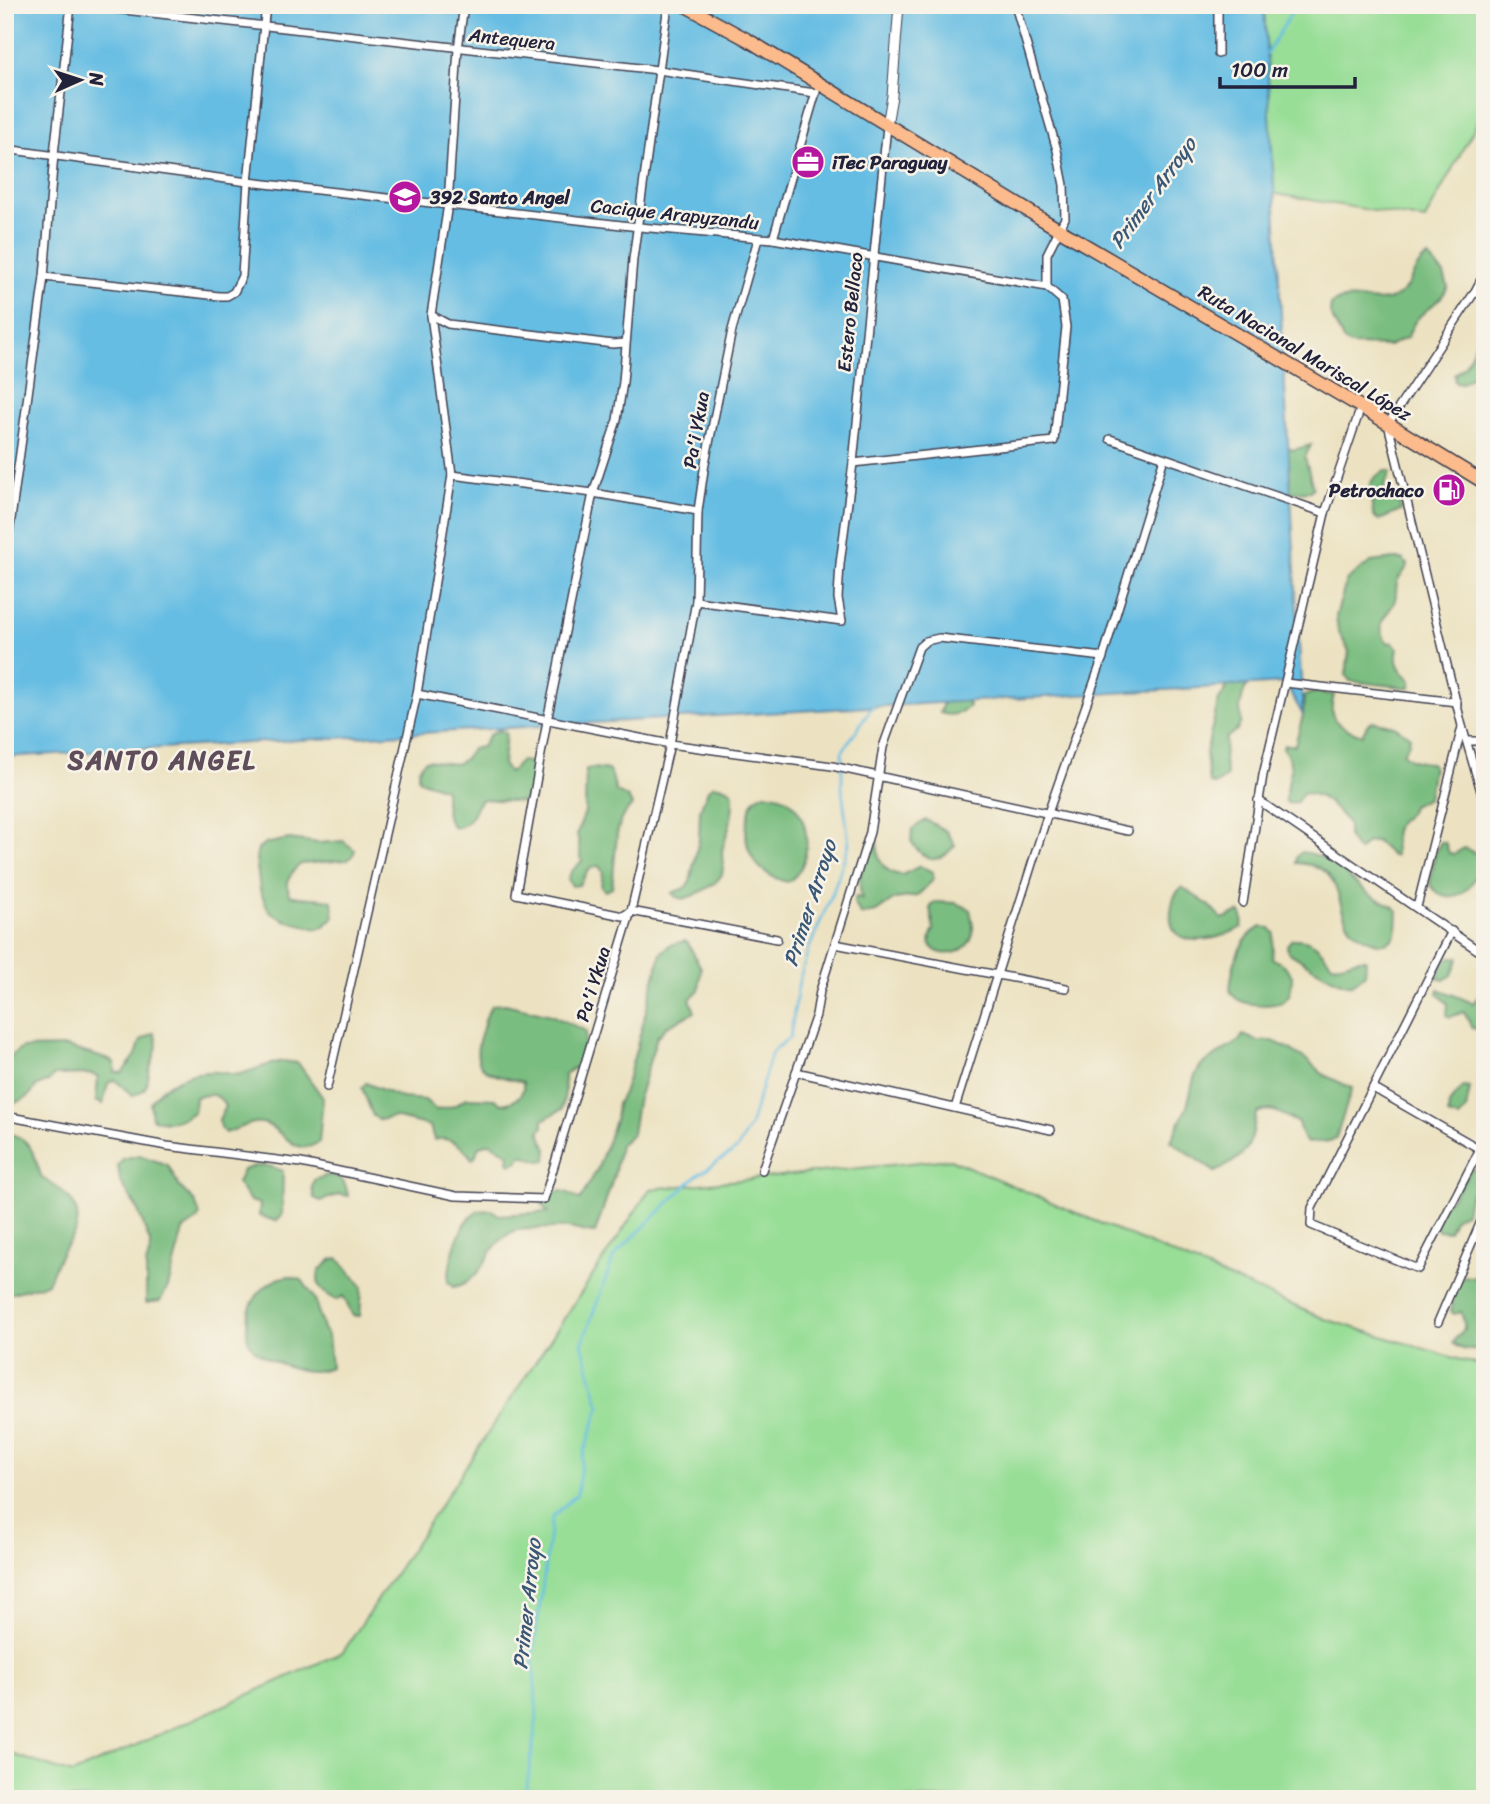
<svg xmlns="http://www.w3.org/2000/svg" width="1490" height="1804" font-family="Sriracha,sans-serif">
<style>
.green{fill:#98de97;stroke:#5d8069;stroke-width:2}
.forest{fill:#7abd80;stroke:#4e705e;stroke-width:2}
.water{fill:#66bde3;stroke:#44708f;stroke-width:2}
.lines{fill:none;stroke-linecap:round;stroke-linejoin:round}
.stream{stroke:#66bde3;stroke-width:2.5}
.minor-casing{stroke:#403f4f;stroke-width:10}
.tertiary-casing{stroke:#403f4f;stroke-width:11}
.trunk-casing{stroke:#403f4f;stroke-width:15}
.minor{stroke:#fff;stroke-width:7}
.tertiary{stroke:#fff;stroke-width:9}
.trunk{stroke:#fbbb8c;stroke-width:12}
.labels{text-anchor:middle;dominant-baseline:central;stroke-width:5;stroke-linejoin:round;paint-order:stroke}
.street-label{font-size:19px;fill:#22223b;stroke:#f7f3e8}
.poi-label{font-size:19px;font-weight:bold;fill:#22223b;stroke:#f7f3e8;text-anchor:start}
.water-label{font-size:21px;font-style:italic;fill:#3a5876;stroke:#f7f3e8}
.district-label{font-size:26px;font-weight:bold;letter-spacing:2px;fill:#604d5a;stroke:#f7f3e8}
</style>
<rect width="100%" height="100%" fill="#f7f3e8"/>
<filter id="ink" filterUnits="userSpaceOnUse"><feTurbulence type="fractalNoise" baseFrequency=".0143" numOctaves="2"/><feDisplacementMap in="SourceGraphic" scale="14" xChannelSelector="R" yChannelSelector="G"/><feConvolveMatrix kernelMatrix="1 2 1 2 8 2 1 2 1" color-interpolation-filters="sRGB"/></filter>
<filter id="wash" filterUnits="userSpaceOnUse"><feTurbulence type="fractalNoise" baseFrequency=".00686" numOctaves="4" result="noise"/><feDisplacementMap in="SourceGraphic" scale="28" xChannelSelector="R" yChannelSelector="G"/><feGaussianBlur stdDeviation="1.57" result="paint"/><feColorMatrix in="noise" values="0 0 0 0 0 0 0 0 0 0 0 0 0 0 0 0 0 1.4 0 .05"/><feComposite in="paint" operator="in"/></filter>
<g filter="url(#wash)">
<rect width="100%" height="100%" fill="#ece2c1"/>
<g class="green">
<path d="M1269,5H1485V108L1425,220L1202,181L1250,35Z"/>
<path d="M950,1159L1325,1319L1485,1367V1799H5V1752L72,1774L343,1652L650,1189Z"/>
</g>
<g class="forest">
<path d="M1428,257L1444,274L1448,287C1437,309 1416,309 1408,337L1389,346L1350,345L1343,340L1330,313L1331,305C1348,290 1373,307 1394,298C1412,291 1411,265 1428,257Z"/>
<path d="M1485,333V369L1462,383L1455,382L1454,375L1465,365L1478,339Z"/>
<path d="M1279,443L1293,450L1311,445L1305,457L1313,488L1310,491L1284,493Z"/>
<path d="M1385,471H1390C1390,479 1383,483 1384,489L1399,500L1401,511L1379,520L1373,516C1373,494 1360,483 1385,471Z"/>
<path d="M1394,559H1402L1407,564C1406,572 1403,572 1399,578C1395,584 1397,593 1395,600C1389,617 1374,617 1386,642L1393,643L1398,648C1394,663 1400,671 1411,680L1410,688L1350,681L1346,675L1349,651L1338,631L1336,616L1347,579L1371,562Z"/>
<path d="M1256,672L1244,691L1240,707L1241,722L1238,729L1226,738L1224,761L1227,776L1215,785L1209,782L1206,753L1218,702L1229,683Z"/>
<path d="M966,684L969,706C960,714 952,717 940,713L944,698Z"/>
<path d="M1316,692L1334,695C1326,722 1339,726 1362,735L1367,725L1373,721L1394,726L1410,736L1409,743L1403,753C1408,760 1422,763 1431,763L1433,766L1428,798L1412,806C1410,814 1407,815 1401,820C1391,830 1395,843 1395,856H1392L1376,841L1366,843L1358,851L1348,838V823C1333,809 1326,793 1303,793L1297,802L1286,803L1285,799L1291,769L1289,758L1283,748L1284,745H1295L1303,715L1304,696Z"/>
<path d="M499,730L506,733L503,764L509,773L521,761L535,763L532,794L523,802L482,799C475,805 473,817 466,823C444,840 445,800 445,789L419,780C416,773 420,764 426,760C448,761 458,773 472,749L482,747L489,735Z"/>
<path d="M593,768L608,770L612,776L616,791L628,798L632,805L621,819L617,834L612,888L605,891L601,886L603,872L599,866C585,867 587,876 579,885L572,886L568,879L571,872L582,861L577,833L585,812L586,769Z"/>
<path d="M714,785L728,788L733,794C734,813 729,829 723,847C720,856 725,865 722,874C718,884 696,895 686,898C680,900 676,897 672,893L685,888L690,882L699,839L700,810L708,790Z"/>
<path d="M765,793C772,794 781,795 787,799C812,816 814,868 787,882C753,873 740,846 749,813C751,803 755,797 765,793Z"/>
<path d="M926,820L946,831L955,845C938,866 925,863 911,841L912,829Z"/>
<path d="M289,839L320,843L343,841L355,850L352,857L346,860L301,864C291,871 284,883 290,895C303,900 318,896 332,901L334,917L323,927L317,929L285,920L271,913L267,907L260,890L256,858L258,849L265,844Z"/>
<path d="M870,842H877C878,859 882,873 902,875L920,866L933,872V880L917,896L895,899L876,912L861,915L854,903L856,896L862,899C856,882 864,859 870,842Z"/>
<path d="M1441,842H1445L1449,853L1454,854L1464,848L1480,855C1482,882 1453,914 1430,885L1435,853Z"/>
<path d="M1302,852C1335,856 1345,877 1369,894C1379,901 1390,902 1398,911C1397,923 1400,941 1384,943C1379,944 1374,942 1369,940C1335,926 1346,899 1330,877C1322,866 1308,864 1296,863L1297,856Z"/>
<path d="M1182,887L1210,906L1222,919L1240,912L1243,919L1242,927C1219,941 1166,953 1171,911C1173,900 1173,895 1182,887Z"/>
<path d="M935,902L956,903L970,909C971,917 974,925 973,932C969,963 916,959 934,930L930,908Z"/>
<path d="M1262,927L1270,928L1274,933L1272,958L1285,966L1292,976C1292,983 1292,993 1287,998C1279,1008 1247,1006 1237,999C1234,997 1232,994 1230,990C1232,966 1238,937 1262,927Z"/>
<path d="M1292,939C1314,938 1320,949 1332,964C1344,967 1353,957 1366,959L1365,974C1361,977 1356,982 1352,984C1341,987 1299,959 1288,952L1287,945Z"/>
<path d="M685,941L688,943L701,968L699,990L690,999L695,1012L667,1026L657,1037L637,1102L632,1134L620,1145L614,1176L595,1233C585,1233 577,1229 568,1228C561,1227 525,1229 518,1230C485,1239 489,1280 454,1287L448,1282C450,1259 458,1224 477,1211L492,1210L499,1215L548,1212L542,1205C554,1186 565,1189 580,1200L598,1168L615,1120L617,1104L624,1091L636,1050L661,953L670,945Z"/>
<path d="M1451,957H1459L1452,975L1444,980L1437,978L1442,964Z"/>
<path d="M1485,983V1032L1472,1028L1464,1012L1450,1017L1447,1015L1448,1004L1438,993L1439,989L1473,1003L1480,994Z"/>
<path d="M505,1004L551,1015L586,1031L583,1062L564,1075L565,1093L562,1109L543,1120V1127L539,1131L547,1150L546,1160L540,1161L522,1155L518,1161L511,1164L508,1162L509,1154L490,1143L479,1146L475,1157L472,1159C463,1146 450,1136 434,1140L430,1126L394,1117L380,1120L373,1116L362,1088L366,1083L402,1098L425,1100L436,1110L454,1106L466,1098L495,1099L501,1104C514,1103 525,1096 523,1082C489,1074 467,1072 482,1031C485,1022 486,1013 492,1005Z"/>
<path d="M154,1033C160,1046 155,1053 151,1065C146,1079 151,1092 132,1095L115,1080L108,1083L103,1104L96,1101L98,1077L91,1074L54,1075L49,1081L35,1087C31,1098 18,1102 7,1106L5,1105L6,1064L10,1057L22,1048L67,1047L110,1060L115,1064V1072L122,1073L136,1055L141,1040Z"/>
<path d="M1243,1035L1258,1041H1273L1288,1048L1307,1060L1324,1075L1352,1088L1336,1138L1330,1141L1307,1143L1302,1136L1298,1123C1284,1116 1271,1104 1256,1114C1251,1149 1247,1156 1215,1172L1171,1141L1187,1107L1194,1078L1201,1065L1239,1041Z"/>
<path d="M283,1061L298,1063L323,1098L319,1142C293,1160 282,1126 262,1123C250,1121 237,1130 225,1133L220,1128L219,1120L225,1106C219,1092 208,1094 195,1097L194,1112C181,1121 166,1125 152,1118L150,1103C163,1082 192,1070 218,1072C225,1072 233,1076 240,1074C254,1070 268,1064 283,1061Z"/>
<path d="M1463,1087L1470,1088L1466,1110L1459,1118L1448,1115L1449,1104Z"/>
<path d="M5,1133C34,1137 33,1156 42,1178C61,1189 84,1204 76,1229C73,1238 65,1246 61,1254C55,1264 53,1274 46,1284L5,1295Z"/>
<path d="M139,1155L168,1165L179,1186L195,1202L200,1215L196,1221L183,1230L168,1287L160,1301L146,1303V1265L150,1251V1243L137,1208L120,1181L118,1165L123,1159Z"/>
<path d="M254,1166H269L283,1171L282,1215L276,1221L259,1216L260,1204L250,1201L237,1183L243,1170Z"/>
<path d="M1482,1168L1484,1170L1470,1196L1465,1213L1455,1217L1449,1231L1438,1230L1435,1220L1442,1206L1451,1199L1471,1170Z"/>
<path d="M328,1175C342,1175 346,1183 348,1196L340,1194L321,1201L314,1198L312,1188L314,1180Z"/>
<path d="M338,1258L362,1286L360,1316H353L343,1296L337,1300C323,1293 315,1288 319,1271L331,1260Z"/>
<path d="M288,1276L302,1280L315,1299L323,1329L328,1335L331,1367C325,1369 320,1371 314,1371C298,1372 258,1358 250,1344C247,1339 247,1333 247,1328C246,1303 263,1281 288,1276Z"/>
<path d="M1463,1276L1485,1279V1350C1473,1350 1461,1352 1453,1343C1461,1327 1469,1336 1461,1312L1454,1314L1451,1312L1457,1283Z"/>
</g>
<path class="water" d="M5,5H1264L1303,715L1285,683L5,757Z"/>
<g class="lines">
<g class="stream">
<path d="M1267,53L1296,5"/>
<path d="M525,1799L537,1717L533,1655L552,1517L577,1494L582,1458L600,1407L582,1344L614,1256L696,1176L737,1149L750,1126L772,1052L790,1037L799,981L808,951L833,892L849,844L842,789V752L874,704"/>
</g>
</g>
</g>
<g filter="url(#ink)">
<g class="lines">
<defs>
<g id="minor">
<path d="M80,5L658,70L815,93"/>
<path d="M464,5L458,49L448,204L431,315L452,475L417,694L670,744L832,766L1128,831"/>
<path d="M668,5L633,259L623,382L617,420L593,493L547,721L516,894L623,916L631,911L777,939"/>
<path d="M1218,5V54"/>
<path d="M5,149L248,182L639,227L773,239L1047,287"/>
<path d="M773,239L816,92"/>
<path d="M1485,272L1474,293L1388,424L1462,726L1485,805"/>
<path d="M44,277L219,296H227L234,292L242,276L248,182L266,5"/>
<path d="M1474,293L1485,294"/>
<path d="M431,315L448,324L613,344L625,343"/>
<path d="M1110,439L1325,513"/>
<path d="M853,463L1054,441L1066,327L1062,300L1047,287V254L1065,218L1064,185L1057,150L1015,5"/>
<path d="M452,475L593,493L698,511"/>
<path d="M5,563L44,277L54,154L71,5"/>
<path d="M696,601L842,621L838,598L840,564L853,463L887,126"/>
<path d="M1285,683L1457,702"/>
<path d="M1467,741H1485"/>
<path d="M1258,800L1485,955"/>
<path d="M1243,903L1263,775L1325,513L1361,407"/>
<path d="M1417,907L1462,727"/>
<path d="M1452,931L1312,1208L1311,1225L1418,1269L1485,1139"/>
<path d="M835,944L1066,988"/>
<path d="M796,1072L1051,1130"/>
<path d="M327,1087L417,694"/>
<path d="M1373,1088L1485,1152"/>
<path d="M955,1108L1048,813L1103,657L1164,458"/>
<path d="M5,1116L167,1146L301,1163L456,1196L544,1199L631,911L670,744L696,601L698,511L705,463L732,330L758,239"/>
<path d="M762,1170L816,1015L820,991L870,832L883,747L919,647L926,641L939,638L1103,657"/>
<path d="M1438,1322L1485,1212"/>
</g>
<path id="tertiary" d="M887,125L892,96L899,5"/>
<path id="trunk" d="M684,5L748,40L1058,229L1361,407L1485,483"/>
</defs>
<use href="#minor" class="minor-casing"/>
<use href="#tertiary" class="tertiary-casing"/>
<use href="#trunk" class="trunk-casing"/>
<use href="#minor" class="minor"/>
<use href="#tertiary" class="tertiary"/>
<use href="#trunk" class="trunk"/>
</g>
</g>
<defs>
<symbol id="office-disc" viewBox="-11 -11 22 22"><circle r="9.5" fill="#b5179e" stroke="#f7f3e8"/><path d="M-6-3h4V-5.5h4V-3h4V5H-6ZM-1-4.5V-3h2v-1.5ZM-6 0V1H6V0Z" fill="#fff"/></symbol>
<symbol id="school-disc" viewBox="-11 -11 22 22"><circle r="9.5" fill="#b5179e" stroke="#f7f3e8"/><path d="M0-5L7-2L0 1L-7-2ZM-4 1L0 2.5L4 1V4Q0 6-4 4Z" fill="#fff"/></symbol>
<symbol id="fuel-disc" viewBox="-11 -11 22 22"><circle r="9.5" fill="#b5179e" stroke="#f7f3e8"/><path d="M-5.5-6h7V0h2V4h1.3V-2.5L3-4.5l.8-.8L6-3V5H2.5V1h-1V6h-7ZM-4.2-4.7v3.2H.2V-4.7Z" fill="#fff"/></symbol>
</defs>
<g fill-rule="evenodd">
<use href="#office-disc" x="789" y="143" width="38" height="38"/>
<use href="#school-disc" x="386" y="178" width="38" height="38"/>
<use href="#fuel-disc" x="1430" y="471" width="38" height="38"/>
</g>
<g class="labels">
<g class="street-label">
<text transform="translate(512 39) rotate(6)">Antequera</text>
<text transform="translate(675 214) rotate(6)">Cacique Arapyzandu</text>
<text transform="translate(850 312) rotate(-84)">Estero Bellaco</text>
<text transform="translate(1305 353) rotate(31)">Ruta Nacional Mariscal López</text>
<text transform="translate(696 430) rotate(-80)">Pa'i Ykua</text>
<text transform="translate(593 984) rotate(-73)">Pa'i Ykua</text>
</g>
<g class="poi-label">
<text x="832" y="162">iTec Paraguay</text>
<text x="430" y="197">392 Santo Angel</text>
<text x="1424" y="490" text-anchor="end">Petrochaco</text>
</g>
<g class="water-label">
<text transform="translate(1153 193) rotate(-54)">Primer Arroyo</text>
<text transform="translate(810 903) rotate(-72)">Primer Arroyo</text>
<text transform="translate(527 1604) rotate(-84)">Primer Arroyo</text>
</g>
<g class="district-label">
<text x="162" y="760">SANTO ANGEL</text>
</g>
</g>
<rect width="1490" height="1804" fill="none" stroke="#f7f3e8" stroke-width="28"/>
<g transform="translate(80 80) rotate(87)" stroke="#f7f3e8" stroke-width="5" paint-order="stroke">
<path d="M0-5L12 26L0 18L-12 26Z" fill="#22223b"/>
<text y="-10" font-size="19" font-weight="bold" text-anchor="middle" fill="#22223b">N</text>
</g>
<path d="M1220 77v10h135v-10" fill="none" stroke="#22223b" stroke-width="3.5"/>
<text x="1231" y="77" font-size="21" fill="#22223b" stroke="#f7f3e8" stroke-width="5" paint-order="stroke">100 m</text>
</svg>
